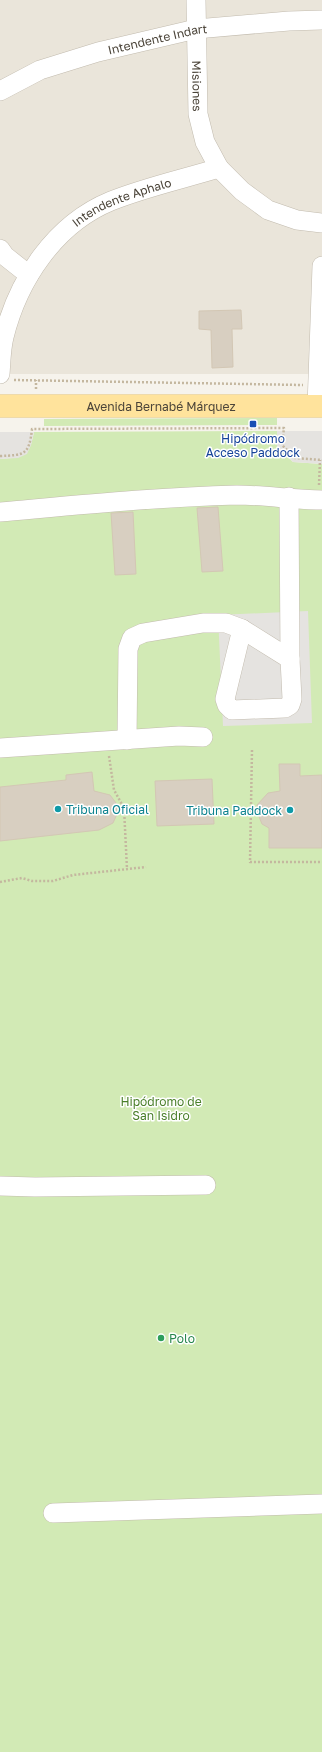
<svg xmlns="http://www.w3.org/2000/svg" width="322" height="1752" font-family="'Golos Text',sans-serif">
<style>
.residential{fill:#eae5da}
.green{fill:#d2eab5}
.parking{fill:#e5e3e0}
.building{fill:#d8cfc1;stroke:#d3c7b4}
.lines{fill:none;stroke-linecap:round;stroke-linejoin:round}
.minor-casing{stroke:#c2bbae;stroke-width:20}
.major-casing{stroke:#e6c16a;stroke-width:23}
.path{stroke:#c4b79f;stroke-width:2.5;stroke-dasharray:2 2;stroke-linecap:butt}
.minor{stroke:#fff;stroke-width:19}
.major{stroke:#ffe39c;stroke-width:22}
.transit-dot{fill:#1a4fb4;stroke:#fff;stroke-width:1.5}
.culture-dot{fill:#0f9aa8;stroke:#fff;stroke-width:1.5}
.leisure-dot{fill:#2e9e5b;stroke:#fff;stroke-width:1.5}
.labels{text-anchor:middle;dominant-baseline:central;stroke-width:3;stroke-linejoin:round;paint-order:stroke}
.street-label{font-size:12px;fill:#4b4439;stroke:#fff}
.transit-label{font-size:12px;fill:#164399;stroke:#fff}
.culture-label{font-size:12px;fill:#0d838f;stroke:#fff;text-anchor:start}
.park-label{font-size:12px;fill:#4a7f2a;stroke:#fff}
.leisure-label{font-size:12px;fill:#27864d;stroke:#fff;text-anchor:start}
</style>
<rect width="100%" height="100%" fill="#f6f3ec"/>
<rect class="residential" x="0" y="0" width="322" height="374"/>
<g class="green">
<path d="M277,418V425L44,426V419Z"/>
<path d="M277,431V446L293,462L322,464V1752H0V459C24,457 29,458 34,432Z"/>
</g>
<g class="parking">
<path d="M277,431H322V464L293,462L277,446Z"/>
<path d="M0,432H34L31,445L27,454L18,458L0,459Z"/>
<path d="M308,611L312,723L223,726L218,615Z"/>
</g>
<g class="building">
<path d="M241,310L242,329H232L233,367L212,368L211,330L199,329V311Z"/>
<path d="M218,507L223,571L202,572L197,508Z"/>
<path d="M133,512L136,574L115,575L111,513Z"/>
<path d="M279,764H300V776L322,775V848H269V828L262,824L258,814L257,805L268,793L280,791Z"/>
<path d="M92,772L94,791L110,795L116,803L117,814L113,823L99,830L0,841V787L66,780V775Z"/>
<path d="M212,779L214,824L157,826L155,781Z"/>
</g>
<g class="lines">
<defs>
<g id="minor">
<path id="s1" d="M196,0L198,114L205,142L219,168L242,191L268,210L297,220L322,223"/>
<path id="s2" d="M0,91L40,70L98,52L196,29L289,21L322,20"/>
<path d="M0,249L5,256L29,275"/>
<path id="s3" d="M0,374C1,362 1,349 4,337C18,280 55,224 111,201C146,187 183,179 219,168"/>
<path d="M317,406L322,266"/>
<path d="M0,512C79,505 158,497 237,495C265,495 294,500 322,500"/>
<path d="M242,629L225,699L227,705L232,710L285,708L290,705L292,699L290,659L289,497"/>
<path d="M127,740L128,649L132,638L143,633L203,623H226L242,629L290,659"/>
<path d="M0,748L179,736L203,737"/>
<path d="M0,1186L35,1187L206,1185"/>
<path d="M53,1513L322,1504"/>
</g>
<g id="major">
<path id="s4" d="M0,406H322"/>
</g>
</defs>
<use href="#minor" class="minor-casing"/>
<use href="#major" class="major-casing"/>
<g class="path">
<path d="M14,380L303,385"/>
<path d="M36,389V380"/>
<path d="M0,456C25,455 29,455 32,429L284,428L282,445L295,458L322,460"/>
<path d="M319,485L320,460"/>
<path d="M252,750L250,862H322"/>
<path d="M109,756L114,790L124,808L127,869"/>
<path d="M0,882L22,878L32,881H53L73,875L146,867"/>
</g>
<use href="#minor" class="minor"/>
<use href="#major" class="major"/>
</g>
<rect class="transit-dot" x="249" y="420" width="8" height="8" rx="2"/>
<g class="culture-dot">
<circle cx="58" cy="809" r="4"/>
<circle cx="290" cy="810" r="4"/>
</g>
<circle class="leisure-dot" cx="161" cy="1338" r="4"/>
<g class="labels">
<g class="street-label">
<text stroke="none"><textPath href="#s2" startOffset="167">Intendente Indart</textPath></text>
<text stroke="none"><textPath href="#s1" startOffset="86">Misiones</textPath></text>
<text stroke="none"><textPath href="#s3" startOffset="226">Intendente Aphalo</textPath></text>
<text stroke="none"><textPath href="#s4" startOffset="161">Avenida Bernabé Márquez</textPath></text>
</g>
<g class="transit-label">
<text x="253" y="438">Hipódromo<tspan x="253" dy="14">Acceso Paddock</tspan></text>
</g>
<g class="culture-label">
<text x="66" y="809">Tribuna Oficial</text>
<text x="282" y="810" text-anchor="end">Tribuna Paddock</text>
</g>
<g class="park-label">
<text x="161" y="1101">Hipódromo de<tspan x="161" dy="14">San Isidro</tspan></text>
</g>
<g class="leisure-label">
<text x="169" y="1338">Polo</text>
</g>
</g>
</svg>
